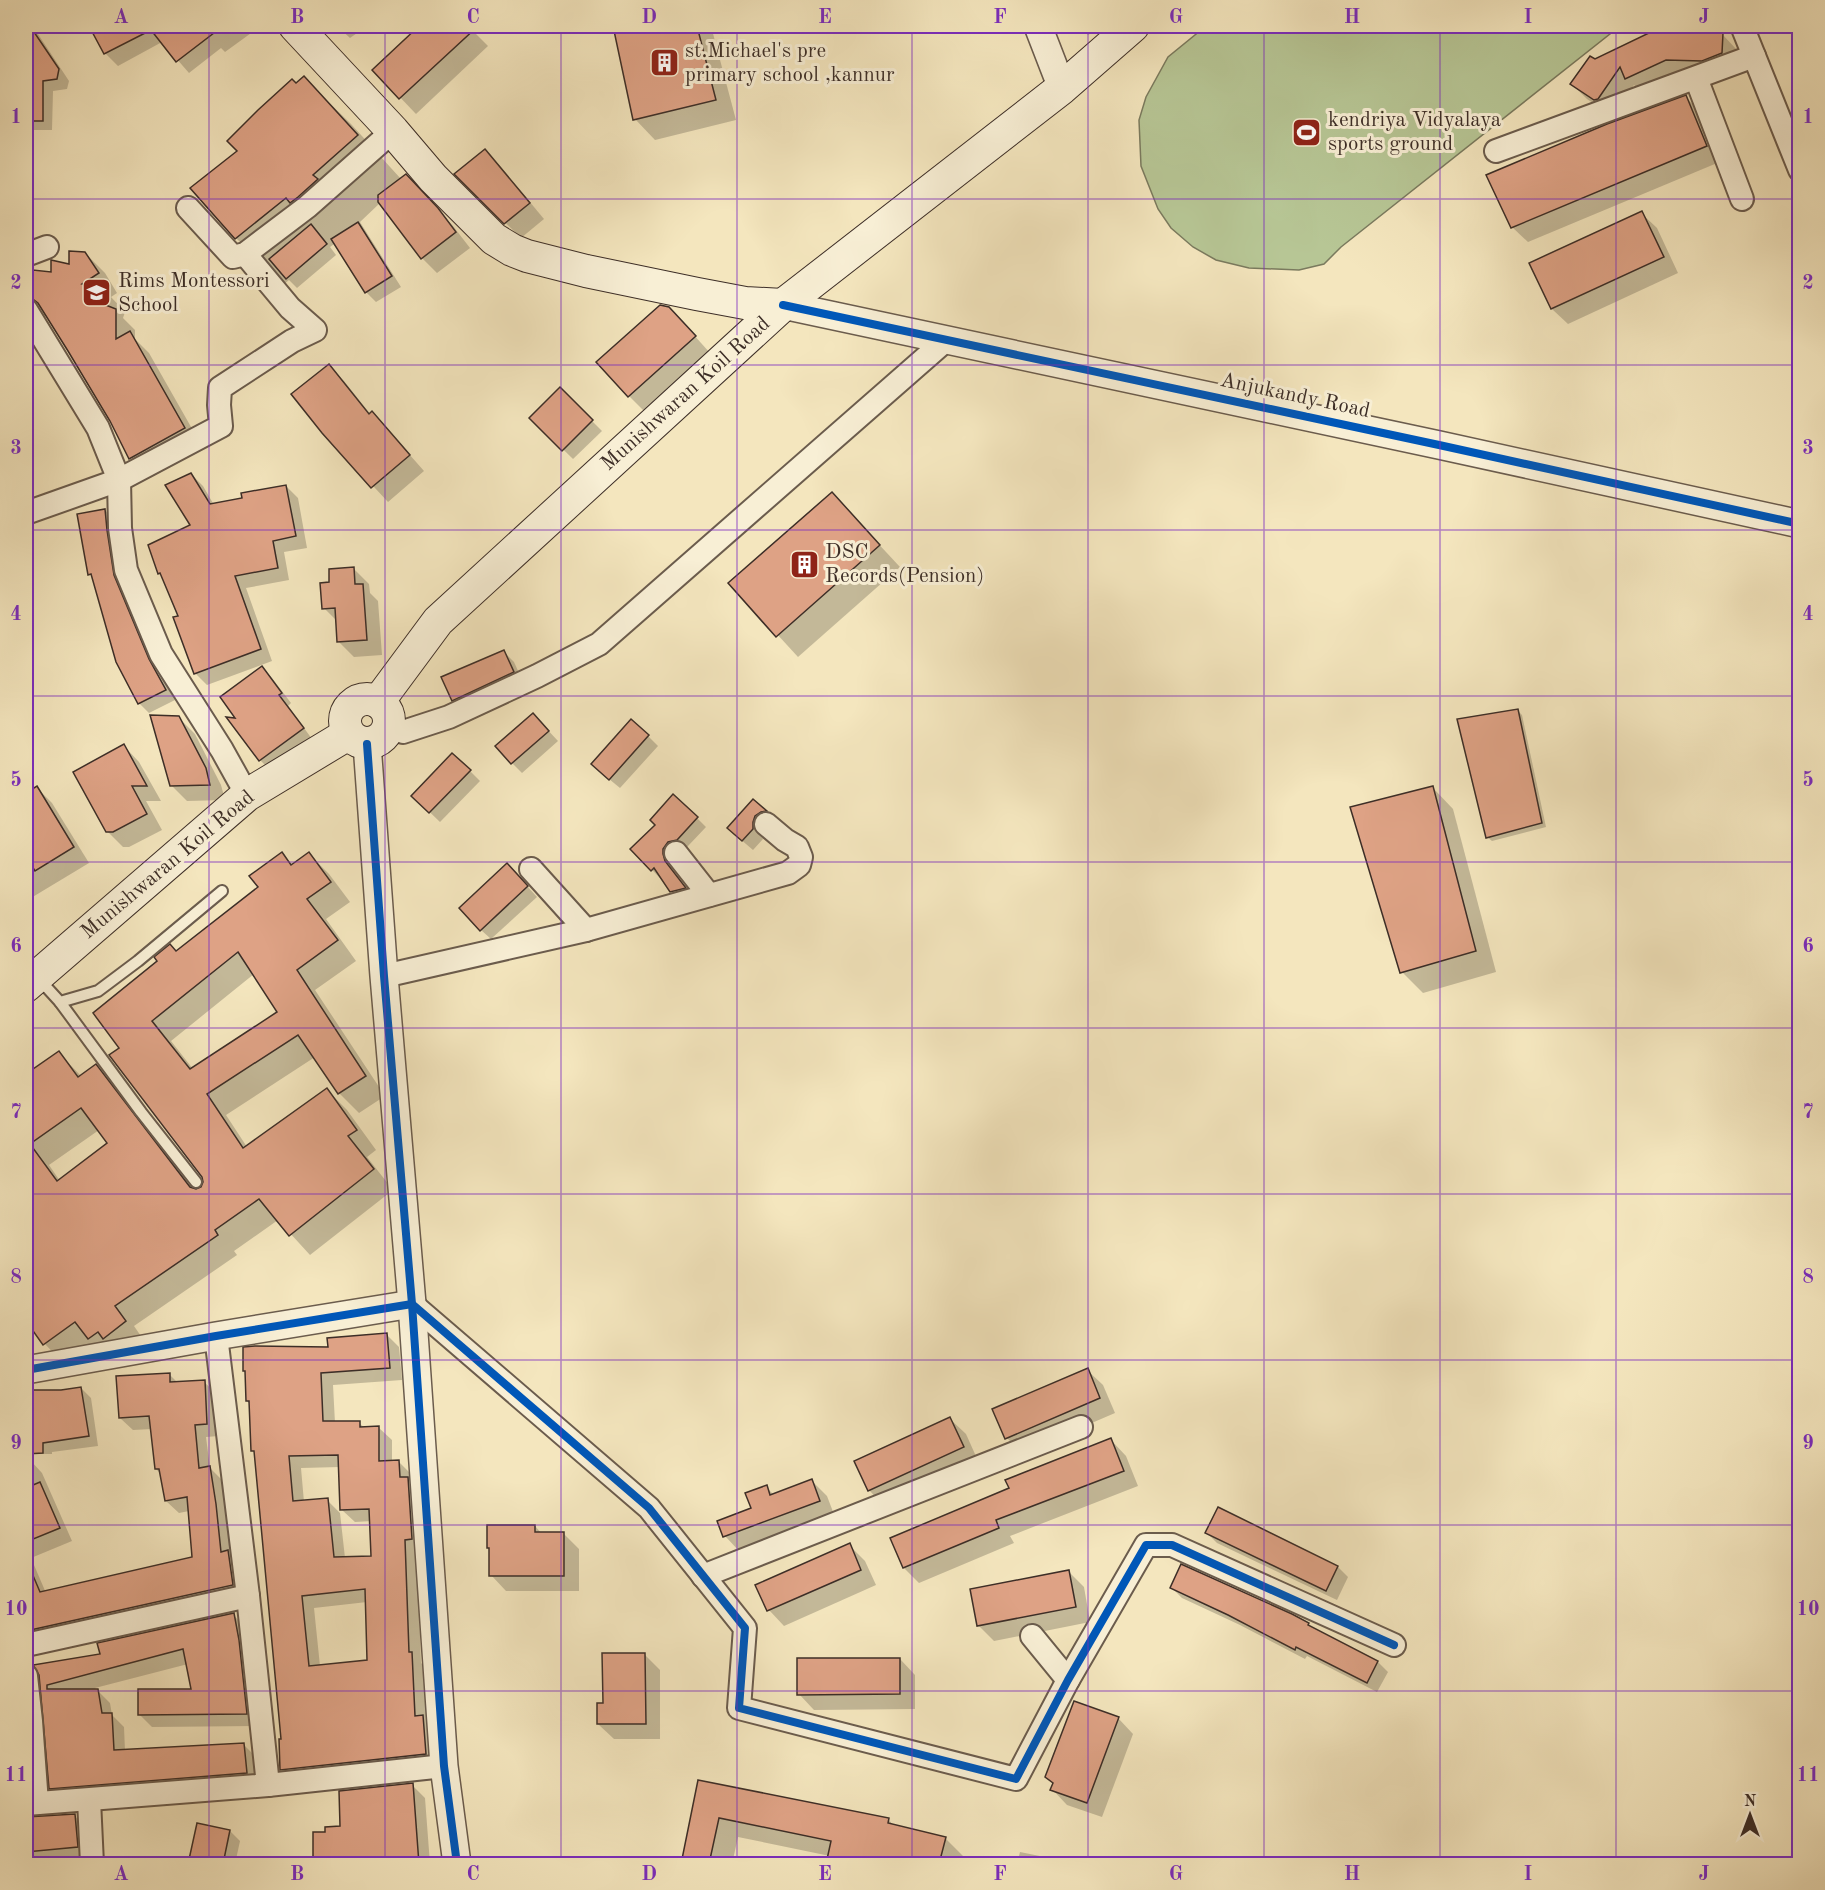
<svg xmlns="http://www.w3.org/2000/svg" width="1825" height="1890" font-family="'Old Standard TT',serif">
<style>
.green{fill:#b7c695;stroke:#7a7a5e;stroke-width:1.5}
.shadow{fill:#0003;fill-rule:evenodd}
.building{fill:#dea285;stroke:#3d2e27;stroke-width:1.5;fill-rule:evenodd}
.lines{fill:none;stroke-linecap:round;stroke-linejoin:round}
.service-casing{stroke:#6b5c4d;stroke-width:14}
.minor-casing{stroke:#6b5c4d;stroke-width:26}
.tertiary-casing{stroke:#6b5c4d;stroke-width:30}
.secondary-casing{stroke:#3d2e27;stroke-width:34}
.service{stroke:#f8efd5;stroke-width:10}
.minor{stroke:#f8efd5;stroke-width:22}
.tertiary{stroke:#f8efd5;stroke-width:27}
.secondary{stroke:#f8efd5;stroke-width:32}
.cycleway-casing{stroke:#f8efd5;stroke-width:11}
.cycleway{stroke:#0057b8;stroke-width:8}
.grid{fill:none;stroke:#7b2cbf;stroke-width:1.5;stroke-opacity:0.55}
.labels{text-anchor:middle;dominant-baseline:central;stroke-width:6;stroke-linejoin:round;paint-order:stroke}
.poi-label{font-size:21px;fill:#3d2e27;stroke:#f8efd5;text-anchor:start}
.street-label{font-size:21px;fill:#3d2e27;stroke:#f8efd5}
.neatline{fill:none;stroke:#7b2cbf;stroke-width:2}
.grid-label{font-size:20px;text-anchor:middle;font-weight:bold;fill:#7b2cbf}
</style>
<rect width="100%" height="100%" fill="#f4e6be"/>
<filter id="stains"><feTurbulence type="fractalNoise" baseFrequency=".00333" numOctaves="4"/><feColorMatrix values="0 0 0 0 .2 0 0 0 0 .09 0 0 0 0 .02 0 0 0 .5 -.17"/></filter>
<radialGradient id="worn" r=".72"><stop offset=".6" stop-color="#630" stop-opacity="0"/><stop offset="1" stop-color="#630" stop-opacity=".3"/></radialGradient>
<path class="green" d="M1206,26H1620L1341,247L1324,264L1299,270L1249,268L1216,260L1193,247L1171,228L1158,209L1141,166L1139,120L1146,97L1168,57Z"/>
<g class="shadow">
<path d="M26,26H29L38,34L69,81L67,89L53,91L52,130H26V92H35L26,78Z"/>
<path d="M91,26H261L225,52L221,48L189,73L162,42L118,66L106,54Z"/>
<path d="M337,26H367L350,38Z"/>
<path d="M422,26H468L488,46L416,114L374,70Z"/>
<path d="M615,26H711L736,120L655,140L635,119Z"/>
<path d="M1079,26H1104L1088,35Z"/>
<path d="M1722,34L1737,50V69L1642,93L1634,85L1611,115L1587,99L1572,84L1595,61Z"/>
<path d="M304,78L351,124L401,179L421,191L453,226L470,248L437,273L422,258L380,203L360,222L401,287L376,302L366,292L334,244L330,247L336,255L297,288L289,280L283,285L236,238L192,189L239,151Z"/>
<path d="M1686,97L1701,113L1722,161L1528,242L1512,227Z"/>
<path d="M485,151L500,166L544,219L521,238L456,174Z"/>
<path d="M1641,213L1657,228L1678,273L1568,324L1552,309L1531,264Z"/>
<path d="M85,253L105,273L117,293L111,297L125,312L123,318L135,330V339L149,353L203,448L150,478L131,458L111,420L47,316L38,318L32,333L26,337V281L34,276L53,274L70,266Z"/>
<path d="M684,324L710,353L644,411L629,396Z"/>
<path d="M328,366L344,381L371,415L387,429L424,471L388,502L323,432Z"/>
<path d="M26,389L31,408L26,410Z"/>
<path d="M560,389L602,431L573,459L531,418Z"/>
<path d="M191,474L203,486L214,505L244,499L286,486L298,498L307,548L284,552L289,580L246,588L272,661L207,685L195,673L180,616L163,577L159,573L150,546L192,526Z"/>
<path d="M832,494L900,567L798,657L730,583Z"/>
<path d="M105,510L115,520L122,584L158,671L175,700L149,713L139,703L94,579L90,574Z"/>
<path d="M354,569L369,584L370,593L378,601L382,655L354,657L339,642L338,622L324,608L331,584Z"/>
<path d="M504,652L514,662L523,682L463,710L453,700Z"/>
<path d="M262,668L272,678L291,703L288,706L312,739L270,770L260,760Z"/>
<path d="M1518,711L1522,715L1546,827L1492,841L1487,837Z"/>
<path d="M179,718L195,734L221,785L225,800L187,801L171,785Z"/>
<path d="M543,725L558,741L522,773L512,763Z"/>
<path d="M648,736L658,746L620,788L603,774Z"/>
<path d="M124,746L139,762L161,801H146L162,830L129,847H123L107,831Z"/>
<path d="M470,771L480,781L440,822L413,796Z"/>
<path d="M37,788L52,803L89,863L26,901V794Z"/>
<path d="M1433,788L1453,809L1496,972L1423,993L1402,972Z"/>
<path d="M753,801L775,821L762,833L763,839L753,850L739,838Z"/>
<path d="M697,818L706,827L671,864L674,871L693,897L681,900L632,849L657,825Z"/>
<path d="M282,854L293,865L309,854L329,874L350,902L326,919L356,961L315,990L385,1096L359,1113L339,1093L315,1057L226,1115L247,1147L327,1090L347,1110L376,1150L367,1157L393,1190L310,1255L278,1220L234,1251L237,1255L134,1326L145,1342L109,1358L93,1343L64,1364L45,1344L26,1318V1076L59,1053L81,1076L96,1066L116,1086L196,1190L205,1185L203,1177L121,1048L176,953L260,887ZM254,974L279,1012L193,1069L171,1041ZM99,1130L109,1143L60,1181L49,1165Z"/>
<path d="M517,875L537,897L491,939L481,930Z"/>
<path d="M26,904L32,922L26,924Z"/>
<path d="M387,1335L399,1347L402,1380L333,1385L335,1423H359L365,1428H379L392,1440V1462L398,1461L411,1474L417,1552L421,1663L424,1666L427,1721L435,1730L438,1767L294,1782L281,1769L283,1740L256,1453L252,1450L250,1404L247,1401L329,1349ZM340,1467L342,1510L355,1522L372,1521L373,1557L345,1558L340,1513L327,1500L304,1502L301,1468ZM367,1602L369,1661L320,1666L314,1608Z"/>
<path d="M1087,1370L1103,1385L1115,1413L1022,1453L1007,1438Z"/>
<path d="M169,1374L178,1383L204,1382L217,1394L219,1436L206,1437L210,1468L222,1480L245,1598L39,1643L26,1631V1462L30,1460L42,1473L72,1541L31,1558L46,1593L193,1558L189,1511L179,1513L166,1501L161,1474L156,1469L152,1429L133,1430L120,1418Z"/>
<path d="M81,1388L91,1398L98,1446L52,1452V1454H27L26,1391H61Z"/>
<path d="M950,1419L966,1434L979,1463L884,1506L869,1490Z"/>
<path d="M1111,1440L1126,1456L1138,1486L1010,1536L1014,1543L919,1583L904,1568L1011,1489Z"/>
<path d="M812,1481L827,1496L835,1517L740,1552L725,1536L719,1522L753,1509L766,1487L774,1495Z"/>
<path d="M1219,1509L1338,1567L1348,1577L1337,1600L1217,1543L1207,1533Z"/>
<path d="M535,1526L542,1534H564L579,1549V1591H506L491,1575Z"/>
<path d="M849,1545L865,1561L876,1585L784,1626L769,1610L757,1586Z"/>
<path d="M1068,1571L1084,1587L1090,1622L994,1641L978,1625Z"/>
<path d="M1172,1588L1291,1615L1308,1624L1314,1630L1378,1662L1388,1672L1377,1692L1307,1656L1305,1659L1240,1625L1182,1598Z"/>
<path d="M233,1615L246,1627L259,1726L152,1727L139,1714L193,1690L188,1664L95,1688L110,1703L112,1715L124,1727L125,1751L243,1744L256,1757L259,1785L64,1801L51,1788L41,1674Z"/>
<path d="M645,1655L660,1670V1739H614L598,1724L604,1705Z"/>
<path d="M900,1659L915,1675V1709L814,1710L799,1694Z"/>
<path d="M1118,1718L1133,1734L1102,1817L1067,1805L1052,1789Z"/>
<path d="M699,1782L888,1819L894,1826L945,1838L965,1858L963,1864H828L830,1856L738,1837L732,1864H682Z"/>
<path d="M412,1785L425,1798L430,1864H321L315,1858L327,1833L342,1828Z"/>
<path d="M74,1815L86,1828L89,1858L26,1864V1828Z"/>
<path d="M198,1825L230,1831L240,1841L235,1864H190Z"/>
<path d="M1020,1852L1074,1863L1075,1864H1017Z"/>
</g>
<g class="building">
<path d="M26,26H30L59,69L57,79L43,81V121H26Z"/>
<path d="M89,26H223L176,62L151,30L104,54Z"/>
<path d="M419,26H478L399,99L372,70Z"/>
<path d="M613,26H697L716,100L633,120Z"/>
<path d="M1653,31L1723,33L1722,53L1702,61L1666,60L1625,79L1620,67L1598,99L1594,100L1570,84L1590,56L1595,59Z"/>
<path d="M304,76L358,135L313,175L318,179L298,197L290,203L286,198L235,239L190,188L237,151L227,141L258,110L292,79L296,83Z"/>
<path d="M1686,95L1707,146L1511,228L1486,175L1607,124Z"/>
<path d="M485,149L530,203L504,224L454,174Z"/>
<path d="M406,174L438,208L456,232L421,259L378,202V195Z"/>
<path d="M1642,211L1664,257L1551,309L1529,263Z"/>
<path d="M358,222L392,276L365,293L331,239Z"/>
<path d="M311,224L327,244L286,279L269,259Z"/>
<path d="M69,251L85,252L99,273L82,284L106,291L103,304L116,309V339L130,331L185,428L129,459L110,421L68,351L38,303L26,294V279L32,275L33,270L51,272V260L69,264Z"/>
<path d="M660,305L669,307L696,336L628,397L596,362Z"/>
<path d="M329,364L369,414L372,411L410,455L371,488L322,433L291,394Z"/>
<path d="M560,387L593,420L562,451L529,418Z"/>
<path d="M191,473L210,504L242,498L241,493L286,485L296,536L273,541L278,568L235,576L261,649L194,674L173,617L178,616L160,573L158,574L148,545L190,525L165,485Z"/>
<path d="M832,492L880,545L776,637L728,583Z"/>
<path d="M105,509L107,530L114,575L149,659L166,690L138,704L116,662L91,574L88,575L77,514Z"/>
<path d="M354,567L355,584H363L367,640L337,642L335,608L322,609L320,583L329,582V569Z"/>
<path d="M504,650L514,672L452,701L441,677Z"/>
<path d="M262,666L282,693L279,695L304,728L259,761L226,717L235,718L220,697Z"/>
<path d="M1518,709L1542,823L1486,838L1457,719Z"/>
<path d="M533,713L549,731L511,764L495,746Z"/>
<path d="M150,715L179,716L206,768L210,785L170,786Z"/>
<path d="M631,719L649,735L609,780L591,764Z"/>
<path d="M124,744L147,786H132L147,814L113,832H106L73,772Z"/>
<path d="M452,753L471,770L429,813L411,796Z"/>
<path d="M37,786L74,847L35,871L26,855V793Z"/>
<path d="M1433,786L1476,951L1400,973L1350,807Z"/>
<path d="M673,794L698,817L677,840L668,842L663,849V854L665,861L686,888L670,892L654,868L651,871L630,849L655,825L650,820Z"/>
<path d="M753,799L767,811L761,812L755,816L753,822V829L742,841L727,828Z"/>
<path d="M282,852L291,865L309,852L331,882L307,899L338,940L297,970L366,1076L338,1094L298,1035L207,1094L243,1148L327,1088L357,1130L348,1136L374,1169L289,1236L259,1199L215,1230L218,1235L115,1306L126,1321L103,1339L98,1332L88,1339L75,1322L43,1345L26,1321V1074L59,1051L78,1077L96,1064L190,1187L196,1189L201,1187L203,1182L202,1177L109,1055L119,1048L93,1013L157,961L154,957L170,944L176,951L258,887L249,876ZM238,952L277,1012L190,1069L152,1021ZM81,1108L107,1143L57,1181L30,1144Z"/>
<path d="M507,863L528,886L480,931L459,908Z"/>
<path d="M387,1333L390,1368L321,1373L323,1421H360V1427L379,1426V1461L399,1460L400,1477H408L412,1539L405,1540L409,1652H412L415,1716L423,1715L426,1754L280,1770L279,1739H281L254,1451H251L249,1401H246L245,1371H243V1347L255,1346L328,1347L327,1338ZM338,1455L340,1510L369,1509L371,1556L334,1557L328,1498L293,1501L289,1456ZM365,1589L367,1660L309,1666L302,1596Z"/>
<path d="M1088,1368L1100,1398L1005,1439L992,1409Z"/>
<path d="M170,1373V1382L205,1380L207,1424L195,1425L199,1468L210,1466L216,1504L221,1552L228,1550L233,1585L26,1631V1559L40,1592L192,1557L187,1497L165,1501L159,1469H155L149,1416L119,1418L116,1376Z"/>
<path d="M81,1387L89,1436L43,1443V1453L26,1454V1390H61Z"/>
<path d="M950,1417L964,1447L868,1491L854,1461Z"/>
<path d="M1111,1438L1124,1471L996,1520L999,1528L903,1568L890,1538L1009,1488L1005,1480Z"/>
<path d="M812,1479L820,1501L723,1537L717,1521L751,1508L745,1493L767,1485L770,1495Z"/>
<path d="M40,1482L60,1528L26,1542V1488Z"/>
<path d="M1218,1507L1338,1566L1326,1591L1205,1533Z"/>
<path d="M487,1525H535V1532H564V1576H489V1548H487Z"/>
<path d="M850,1543L861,1570L767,1611L755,1585Z"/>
<path d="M1181,1564L1292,1614L1309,1623L1308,1625L1378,1661L1367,1683L1296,1647L1295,1650L1228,1615L1170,1588Z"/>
<path d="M1069,1570L1076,1607L977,1626L970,1589Z"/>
<path d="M234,1613L239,1640L247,1714L138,1715V1689H191L183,1649L47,1685V1689H98L102,1713H112L114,1750L244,1743L247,1773L49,1789L39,1675L33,1665L100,1654L97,1643Z"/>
<path d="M602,1653H645L646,1724H597V1703H603Z"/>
<path d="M797,1658H900V1694L797,1695Z"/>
<path d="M1074,1701L1119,1717L1087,1803L1050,1790L1053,1783L1045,1777Z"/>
<path d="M698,1780L889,1818L888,1823L946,1837L939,1864L913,1857L911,1864H826L831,1841L719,1818L709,1864H681Z"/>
<path d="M413,1783L419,1864H335V1858L313,1859V1832H325V1827L340,1826L339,1791Z"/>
<path d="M75,1814L78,1847L26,1852V1817Z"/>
<path d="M197,1823L230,1830L223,1864H188Z"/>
</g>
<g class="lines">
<defs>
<g id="service">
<path d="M39,979L60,1002L98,991L138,961L222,891"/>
<path d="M60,1002L141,1112L196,1182"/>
</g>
<g id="minor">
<path d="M1742,26L1800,170"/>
<path d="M1696,78L1742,199"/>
<path d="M1496,151L1754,56"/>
<path d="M188,208L233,257L245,254L307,207L393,131"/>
<path d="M26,255L47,247"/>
<path d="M26,310L98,428L119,480L120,528L126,570L161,654L222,750L247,795"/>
<path d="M26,513L119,480L221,426L219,405L220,388L292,341L315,330L290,308L245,254"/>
<path d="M389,727L403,732L449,717L537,676L599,644L946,340"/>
<path d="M676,853L709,895"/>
<path d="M531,869L586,930"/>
<path d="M384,976L586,930L788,873L799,865L801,857L797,847L785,840L766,824"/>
<path d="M412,1304L649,1508L745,1628L739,1708L1016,1779L1068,1680L1146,1545H1172L1394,1645"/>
<path d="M703,1576L1081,1427"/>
<path d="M1032,1636L1068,1680"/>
<path d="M26,1645L248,1596"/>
<path d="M26,1676L31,1721L37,1803"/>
<path d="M268,1785L444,1766"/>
<path d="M89,1800L92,1864"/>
<path d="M26,1804L268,1785L248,1596L216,1336"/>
</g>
<g id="tertiary">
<path d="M1038,26L1062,88"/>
<path d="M783,305L1439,445L1800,524"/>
<path d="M367,744L384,976L412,1304L444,1766L457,1864"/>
<path d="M26,1370L216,1336L412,1304"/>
</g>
<g id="secondary">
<path d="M295,26L393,131L433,178L494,239L512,250L527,256L586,271L697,294L745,303L783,305"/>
<circle cx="367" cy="721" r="22"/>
<path d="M378,702L438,621L783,305L1062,88L1133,26"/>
<path d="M26,986L247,795L348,734"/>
</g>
</defs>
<use href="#service" class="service-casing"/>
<use href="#minor" class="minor-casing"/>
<use href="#tertiary" class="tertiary-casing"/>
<use href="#secondary" class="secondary-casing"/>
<use href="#service" class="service"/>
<use href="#minor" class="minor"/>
<use href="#tertiary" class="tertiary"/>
<use href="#secondary" class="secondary"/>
<defs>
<g id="cycleway">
<path d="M783,305L1439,445L1800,524"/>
<path d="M367,744L384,976L412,1304L444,1766L457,1864"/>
<path d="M26,1370L216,1336L412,1304L649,1508L745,1628L739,1708L1016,1779L1068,1680L1146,1545H1172L1394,1645"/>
</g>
</defs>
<use href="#cycleway" class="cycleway-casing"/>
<use href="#cycleway" class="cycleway"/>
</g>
<path class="grid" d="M209,26V1864M385,26V1864M561,26V1864M737,26V1864M912,26V1864M1088,26V1864M1264,26V1864M1440,26V1864M1616,26V1864M26,199H1800M26,365H1800M26,530H1800M26,696H1800M26,862H1800M26,1028H1800M26,1194H1800M26,1360H1800M26,1525H1800M26,1691H1800"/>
<defs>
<symbol id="building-square" viewBox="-11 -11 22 22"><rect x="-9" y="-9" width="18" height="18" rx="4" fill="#8f2418" stroke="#f8efd5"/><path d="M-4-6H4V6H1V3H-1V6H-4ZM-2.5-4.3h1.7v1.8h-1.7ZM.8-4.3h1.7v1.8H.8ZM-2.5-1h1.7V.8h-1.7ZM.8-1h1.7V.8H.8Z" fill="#fff"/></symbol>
<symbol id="stadium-square" viewBox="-11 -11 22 22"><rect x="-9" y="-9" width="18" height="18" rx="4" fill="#8f2418" stroke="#f8efd5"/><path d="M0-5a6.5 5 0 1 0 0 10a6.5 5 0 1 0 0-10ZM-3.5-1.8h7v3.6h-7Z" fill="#fff"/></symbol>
<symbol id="school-square" viewBox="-11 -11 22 22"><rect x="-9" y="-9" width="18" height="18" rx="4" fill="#8f2418" stroke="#f8efd5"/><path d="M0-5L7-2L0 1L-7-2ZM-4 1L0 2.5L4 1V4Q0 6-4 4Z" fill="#fff"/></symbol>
</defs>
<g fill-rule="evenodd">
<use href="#building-square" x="648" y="46" width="33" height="33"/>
<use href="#stadium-square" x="1290" y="116" width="33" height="33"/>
<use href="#school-square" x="80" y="276" width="33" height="33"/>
<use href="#building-square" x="788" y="548" width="33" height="33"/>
</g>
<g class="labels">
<g class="poi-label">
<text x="685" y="51">st.Michael's pre<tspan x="685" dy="24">primary school ,kannur</tspan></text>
<text x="1328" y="120">kendriya Vidyalaya<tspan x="1328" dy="24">sports ground</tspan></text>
<text x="118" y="281">Rims Montessori<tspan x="118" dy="24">School</tspan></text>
<text x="825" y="552">DSC<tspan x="825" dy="24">Records(Pension)</tspan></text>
</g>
<g class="street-label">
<text transform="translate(686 394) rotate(-42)">Munishwaran Koil Road</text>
<text transform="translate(1295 396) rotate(12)">Anjukandy Road</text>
<text transform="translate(168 865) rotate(-40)">Munishwaran Koil Road</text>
</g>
</g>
<rect width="1825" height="1890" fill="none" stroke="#f4e6be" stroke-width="66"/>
<g transform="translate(1750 1815)" stroke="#f8efd5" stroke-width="4.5" paint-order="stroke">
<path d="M0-4.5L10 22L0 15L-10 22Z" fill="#3d2e27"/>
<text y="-9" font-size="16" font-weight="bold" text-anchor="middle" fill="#3d2e27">N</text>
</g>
<rect x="33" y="33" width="1759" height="1824" class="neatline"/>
<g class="grid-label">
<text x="121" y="23">A</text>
<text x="297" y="23">B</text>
<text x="473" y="23">C</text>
<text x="649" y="23">D</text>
<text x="825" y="23">E</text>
<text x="1000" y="23">F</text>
<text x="1176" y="23">G</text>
<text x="1352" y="23">H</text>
<text x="1528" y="23">I</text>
<text x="1704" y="23">J</text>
<text x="16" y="123">1</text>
<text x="1808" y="123">1</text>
<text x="16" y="289">2</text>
<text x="1808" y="289">2</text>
<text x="16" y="454">3</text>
<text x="1808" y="454">3</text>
<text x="16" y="620">4</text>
<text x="1808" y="620">4</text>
<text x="16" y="786">5</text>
<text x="1808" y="786">5</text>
<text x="16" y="952">6</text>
<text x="1808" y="952">6</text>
<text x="16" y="1118">7</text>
<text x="1808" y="1118">7</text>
<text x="16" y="1283">8</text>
<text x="1808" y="1283">8</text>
<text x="16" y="1449">9</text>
<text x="1808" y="1449">9</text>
<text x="16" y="1615">10</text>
<text x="1808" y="1615">10</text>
<text x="16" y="1781">11</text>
<text x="1808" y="1781">11</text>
<text x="121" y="1880">A</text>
<text x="297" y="1880">B</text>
<text x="473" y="1880">C</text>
<text x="649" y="1880">D</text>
<text x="825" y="1880">E</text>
<text x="1000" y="1880">F</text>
<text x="1176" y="1880">G</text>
<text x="1352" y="1880">H</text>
<text x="1528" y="1880">I</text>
<text x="1704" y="1880">J</text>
</g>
<rect width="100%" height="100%" filter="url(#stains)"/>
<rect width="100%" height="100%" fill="url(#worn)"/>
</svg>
